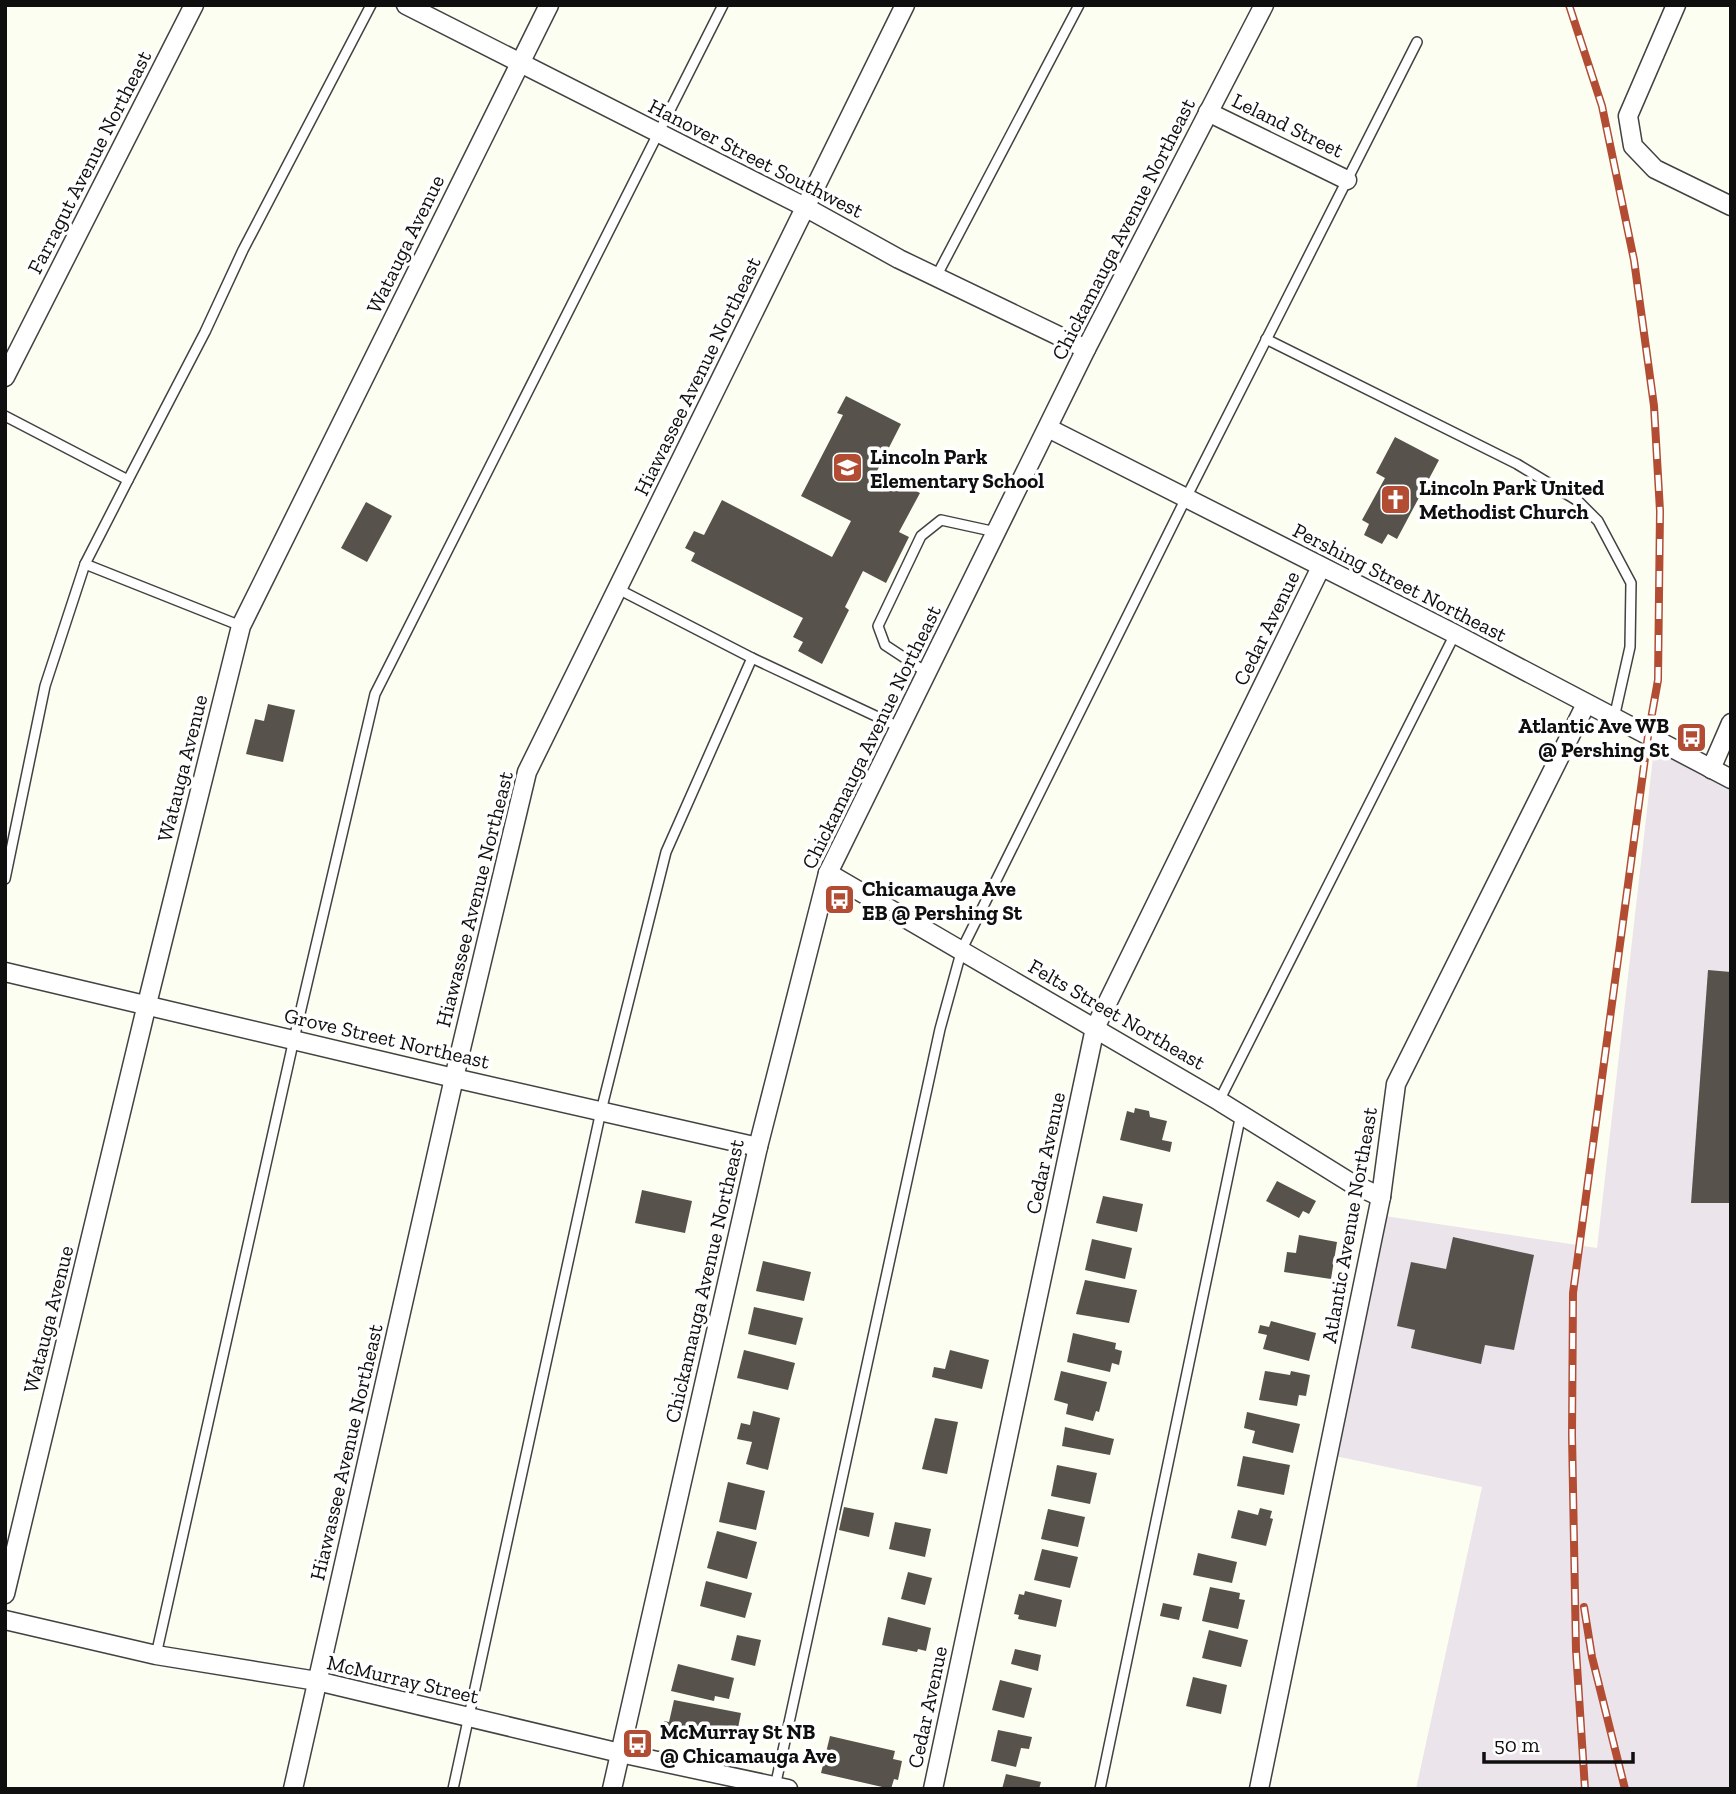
<svg xmlns="http://www.w3.org/2000/svg" width="1736" height="1794" font-family="'Zilla Slab',serif">
<style>
.industrial{fill:#ece4eb}
.building{fill:#57534c}
.lines{fill:none;stroke-linecap:round;stroke-linejoin:round}
.service-casing{stroke:#424242;stroke-width:12}
.minor-casing{stroke:#424242;stroke-width:21}
.service{stroke:#fff;stroke-width:9}
.minor{stroke:#fff;stroke-width:18}
.rail-casing{stroke:#b24d34;stroke-width:8}
.rail{stroke:#fff;stroke-width:5;stroke-dasharray:16;stroke-linecap:butt}
.labels{text-anchor:middle;dominant-baseline:central;stroke-width:7;stroke-linejoin:round;paint-order:stroke}
.street-label{font-size:21px;fill:#0f0f0f;stroke:#fff}
.poi-label{font-size:21px;font-weight:bold;fill:#0f0f0f;stroke:#fff;text-anchor:start}
</style>
<rect width="100%" height="100%" fill="#fdfef2"/>
<path class="industrial" d="M1654,748L1731,788V1789H1416L1482,1487L1335,1456L1385,1216L1597,1248Z"/>
<g class="building">
<path d="M846,396L901,424L875,475L880,478L883,474L920,493L899,532L909,537L886,583L863,571L845,607L849,610L822,664L798,651L803,642L793,637L803,618L691,561L695,553L685,548L694,531L704,535L722,500L832,557L851,521L801,496L843,415L837,413Z"/>
<path d="M1395,437L1439,460L1397,539L1388,534L1382,544L1364,535L1369,524L1362,520L1385,478L1376,473Z"/>
<path d="M366,502L392,516L367,562L341,548Z"/>
<path d="M268,704L295,710L283,762L246,754L255,719L264,721Z"/>
<path d="M1708,970L1731,972V1203H1691Z"/>
<path d="M1135,1108L1149,1111L1150,1117L1167,1121L1162,1140L1172,1142L1170,1152L1120,1140L1127,1111L1134,1113Z"/>
<path d="M1277,1181L1316,1201L1309,1214L1303,1211L1299,1218L1266,1201Z"/>
<path d="M642,1190L692,1201L685,1233L635,1223Z"/>
<path d="M1103,1196L1143,1204L1137,1232L1096,1223Z"/>
<path d="M1299,1235L1337,1242L1331,1279L1284,1272L1287,1252L1296,1253Z"/>
<path d="M1453,1237L1534,1255L1514,1350L1485,1345L1481,1364L1411,1348L1415,1330L1397,1326L1411,1262L1446,1269Z"/>
<path d="M1092,1239L1132,1248L1125,1279L1085,1270Z"/>
<path d="M763,1261L811,1272L804,1301L756,1291Z"/>
<path d="M1085,1280L1137,1290L1129,1323L1076,1314Z"/>
<path d="M754,1307L803,1318L796,1345L748,1334Z"/>
<path d="M1271,1321L1316,1333L1309,1361L1263,1349L1267,1335L1258,1333L1260,1325L1269,1327Z"/>
<path d="M1073,1333L1116,1343L1115,1349L1122,1351L1119,1365L1112,1363L1110,1372L1067,1362Z"/>
<path d="M744,1350L795,1363L788,1390L737,1378Z"/>
<path d="M950,1350L989,1360L982,1389L932,1377L934,1367L945,1369Z"/>
<path d="M1061,1371L1107,1382L1099,1412L1096,1411L1093,1421L1066,1414L1068,1404L1054,1400Z"/>
<path d="M1265,1371L1290,1375L1291,1371L1310,1375L1306,1396L1299,1395L1297,1406L1259,1400Z"/>
<path d="M753,1411L780,1418L768,1470L746,1464L752,1442L737,1439L741,1423L750,1425Z"/>
<path d="M1247,1412L1300,1424L1293,1453L1252,1443L1255,1431L1244,1428Z"/>
<path d="M935,1418L958,1422L947,1474L922,1469Z"/>
<path d="M1065,1427L1114,1439L1110,1455L1062,1446Z"/>
<path d="M1243,1456L1290,1465L1284,1495L1237,1486Z"/>
<path d="M1057,1465L1097,1473L1090,1504L1051,1496Z"/>
<path d="M728,1482L765,1491L756,1530L719,1522Z"/>
<path d="M844,1507L874,1513L869,1537L839,1530Z"/>
<path d="M1260,1508L1272,1511L1270,1518L1273,1519L1266,1546L1231,1538L1238,1510L1258,1515Z"/>
<path d="M1048,1509L1085,1517L1078,1547L1041,1539Z"/>
<path d="M895,1522L931,1529L925,1557L889,1549Z"/>
<path d="M717,1531L757,1542L747,1579L707,1568Z"/>
<path d="M1042,1549L1078,1557L1070,1588L1034,1580Z"/>
<path d="M1198,1553L1237,1562L1232,1583L1193,1575Z"/>
<path d="M908,1572L932,1578L925,1605L901,1599Z"/>
<path d="M706,1581L752,1593L745,1618L700,1606Z"/>
<path d="M1210,1587L1240,1593L1239,1599L1245,1600L1238,1629L1202,1621Z"/>
<path d="M1025,1591L1062,1600L1056,1627L1018,1619L1019,1615L1014,1614L1019,1594L1024,1595Z"/>
<path d="M1163,1603L1182,1607L1179,1620L1160,1616Z"/>
<path d="M888,1617L931,1628L926,1651L918,1649L917,1652L882,1645Z"/>
<path d="M1209,1630L1248,1640L1241,1667L1202,1658Z"/>
<path d="M737,1635L761,1640L755,1666L731,1660Z"/>
<path d="M1015,1649L1041,1655L1038,1671L1011,1664Z"/>
<path d="M678,1664L734,1678L729,1699L715,1696L714,1701L671,1691Z"/>
<path d="M1193,1677L1227,1685L1221,1714L1186,1706Z"/>
<path d="M1000,1680L1032,1688L1024,1718L992,1710Z"/>
<path d="M674,1700L741,1713L737,1733L718,1729L715,1742L662,1732L664,1721L669,1722Z"/>
<path d="M998,1730L1032,1737L1029,1749L1021,1748L1016,1767L991,1761Z"/>
<path d="M830,1736L895,1751L893,1759L902,1761L898,1780L894,1779L891,1789L821,1773Z"/>
<path d="M1006,1774L1041,1782L1039,1789H1002Z"/>
</g>
<g class="lines">
<defs>
<g id="service">
<path d="M936,277L1079,5"/>
<path d="M1266,339L1517,464L1578,501L1598,521L1631,583L1630,647L1614,718"/>
<path d="M5,416L128,480L205,332L243,250L371,5"/>
<path d="M85,564L241,626"/>
<path d="M618,589L752,658L899,727"/>
<path d="M926,672L885,645L878,626L921,536L941,520L996,532"/>
<path d="M5,879L45,686L85,564L128,480"/>
<path d="M1219,1101L1455,634"/>
<path d="M156,1655L294,1039L375,694L723,5"/>
<path d="M775,1787L940,1029L962,949L1186,498L1417,42"/>
<path d="M453,1789L601,1111L666,852L752,658"/>
<path d="M1100,1789L1241,1114"/>
</g>
<g id="minor">
<path d="M406,5L805,207L899,259L1086,349"/>
<path d="M1676,5L1628,116L1633,146L1655,169L1731,206"/>
<path d="M1208,112L1347,180"/>
<path d="M5,377L194,5"/>
<path d="M1048,428L1455,634L1731,779"/>
<path d="M1711,769L1731,723"/>
<path d="M828,873L1219,1101L1351,1183L1381,1197"/>
<path d="M5,972L454,1078L758,1147"/>
<path d="M5,1594L147,1004L241,626L549,5"/>
<path d="M5,1620L156,1655L317,1681L620,1753L788,1789"/>
<path d="M293,1789L454,1078L527,772L905,5"/>
<path d="M612,1789L758,1147L828,873L1086,349L1264,5"/>
<path d="M933,1789L1095,1028L1321,567"/>
<path d="M1259,1789L1381,1197L1396,1084L1586,704"/>
</g>
</defs>
<use href="#service" class="service-casing"/>
<use href="#minor" class="minor-casing"/>
<use href="#service" class="service"/>
<use href="#minor" class="minor"/>
<defs>
<g id="rail">
<path d="M1569,5L1602,106L1634,260L1654,406L1660,511L1658,680L1648,736L1573,1293L1572,1435L1576,1650L1585,1789"/>
<path d="M1584,1607L1592,1657L1625,1789"/>
</g>
</defs>
<use href="#rail" class="rail-casing"/>
<use href="#rail" class="rail"/>
</g>
<defs>
<symbol id="school-square" viewBox="-11 -11 22 22"><rect x="-9" y="-9" width="18" height="18" rx="4" fill="#b24d34" stroke="#fff"/><path d="M0-5L7-2L0 1L-7-2ZM-4 1L0 2.5L4 1V4Q0 6-4 4Z" fill="#fff"/></symbol>
<symbol id="church-square" viewBox="-11 -11 22 22"><rect x="-9" y="-9" width="18" height="18" rx="4" fill="#b24d34" stroke="#fff"/><path d="M-1.2-6h2.4v3.5h3.3v2.4h-3.3V6h-2.4V-.1h-3.3v-2.4h3.3Z" fill="#fff"/></symbol>
<symbol id="bus-square" viewBox="-11 -11 22 22"><rect x="-9" y="-9" width="18" height="18" rx="4" fill="#b24d34" stroke="#fff"/><path d="M-5-6H5V4H4V6H2V4H-2V6H-4V4H-5ZM-3.5-4V0h7V-4ZM-3.5 1.2v1.5H-2V1.2ZM2 1.2v1.5H3.5V1.2Z" fill="#fff"/></symbol>
</defs>
<g fill-rule="evenodd">
<use href="#school-square" x="830" y="450" width="35" height="35"/>
<use href="#church-square" x="1378" y="482" width="35" height="35"/>
<use href="#bus-square" x="1674" y="720" width="35" height="35"/>
<use href="#bus-square" x="822" y="882" width="35" height="35"/>
<use href="#bus-square" x="620" y="1726" width="35" height="35"/>
</g>
<g class="labels">
<g class="street-label">
<text transform="translate(1288 125) rotate(26)">Leland Street</text>
<text transform="translate(756 158) rotate(27)">Hanover Street Southwest</text>
<text transform="translate(89 162) rotate(-63)">Farragut Avenue Northeast</text>
<text transform="translate(1123 229) rotate(-63)">Chickamauga Avenue Northeast</text>
<text transform="translate(405 244) rotate(-64)">Watauga Avenue</text>
<text transform="translate(697 376) rotate(-64)">Hiawassee Avenue Northeast</text>
<text transform="translate(1400 582) rotate(27)">Pershing Street Northeast</text>
<text transform="translate(1266 628) rotate(-64)">Cedar Avenue</text>
<text transform="translate(871 737) rotate(-64)">Chickamauga Avenue Northeast</text>
<text transform="translate(182 768) rotate(-76)">Watauga Avenue</text>
<text transform="translate(474 899) rotate(-76)">Hiawassee Avenue Northeast</text>
<text transform="translate(1117 1014) rotate(30)">Felts Street Northeast</text>
<text transform="translate(387 1038) rotate(13)">Grove Street Northeast</text>
<text transform="translate(1045 1153) rotate(-78)">Cedar Avenue</text>
<text transform="translate(1349 1225) rotate(-80)">Atlantic Avenue Northeast</text>
<text transform="translate(704 1281) rotate(-77)">Chickamauga Avenue Northeast</text>
<text transform="translate(48 1319) rotate(-76)">Watauga Avenue</text>
<text transform="translate(346 1452) rotate(-77)">Hiawassee Avenue Northeast</text>
<text transform="translate(403 1679) rotate(13)">McMurray Street</text>
<text transform="translate(927 1707) rotate(-78)">Cedar Avenue</text>
</g>
<g class="poi-label">
<text x="870" y="456">Lincoln Park<tspan x="870" dy="24">Elementary School</tspan></text>
<text x="1419" y="487">Lincoln Park United<tspan x="1419" dy="24">Methodist Church</tspan></text>
<text x="1669" y="725" text-anchor="end">Atlantic Ave WB<tspan x="1669" dy="24">@ Pershing St</tspan></text>
<text x="862" y="888">Chicamauga Ave<tspan x="862" dy="24">EB @ Pershing St</tspan></text>
<text x="660" y="1731">McMurray St NB<tspan x="660" dy="24">@ Chicamauga Ave</tspan></text>
</g>
</g>
<rect width="1736" height="1794" fill="none" stroke="#0f0f0f" stroke-width="14"/>
<path d="M1484 1752v10h149v-10" fill="none" stroke="#0f0f0f" stroke-width="3.5"/>
<text x="1494" y="1752" font-size="21" fill="#0f0f0f" stroke="#ffffff" stroke-width="5" paint-order="stroke">50 m</text>
</svg>
